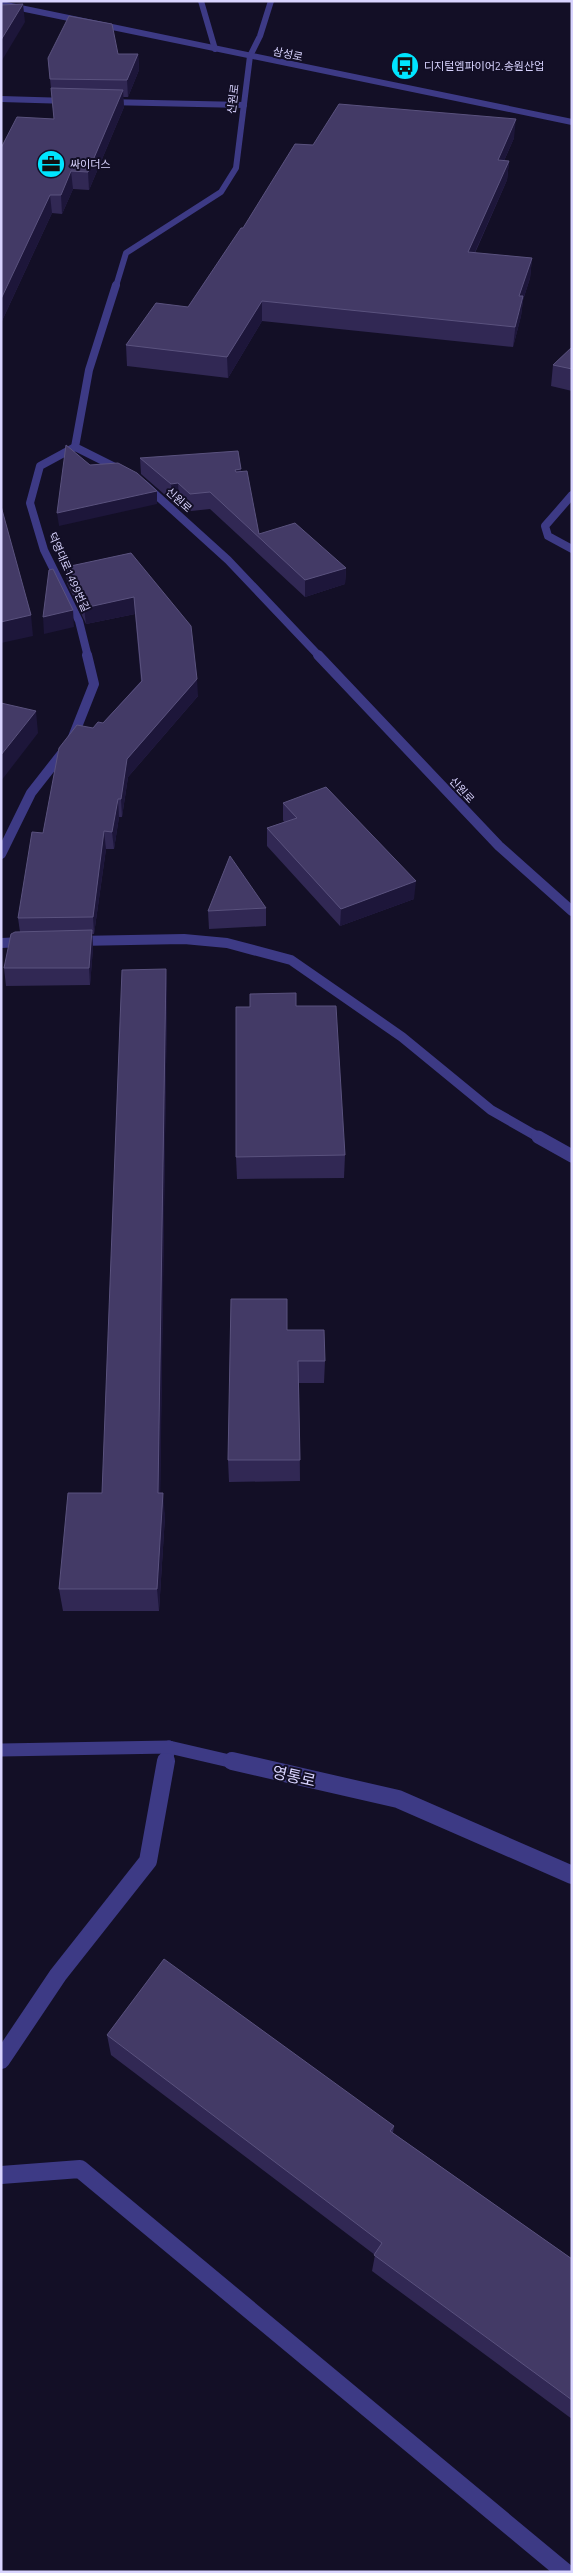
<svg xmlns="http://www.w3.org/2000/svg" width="573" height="2573" viewBox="0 0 573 2573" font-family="Ubuntu,'Noto Sans KR',sans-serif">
<rect width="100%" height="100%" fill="#130f26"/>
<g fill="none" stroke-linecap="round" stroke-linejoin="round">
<!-- service-far3 -->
<path stroke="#3d3a85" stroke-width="6" d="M250,56l10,-20 11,-35"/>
<!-- service-far2 -->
<path stroke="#3d3a85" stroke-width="8" d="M572,495l-27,31 3,10 24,13"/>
<!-- service-far1 -->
<path stroke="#3d3a85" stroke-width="13" d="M166,1763l3,-16"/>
<!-- service -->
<g stroke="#3d3a85" stroke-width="18">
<path d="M1,2060l57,-85 90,-114 18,-100"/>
<path d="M1,2175l79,-6 485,403"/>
</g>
<!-- minor-far3 -->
<g stroke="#3d3a85" stroke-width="6">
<path d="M201,1l14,48"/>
<path d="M1,99l68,2"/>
<path d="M106,102l138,3"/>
<path d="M116,286l10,-33 95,-61 15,-24 14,-112"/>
</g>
<!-- minor-far2 -->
<g stroke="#3d3a85" stroke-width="8">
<path d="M116,285l-27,85 -14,77 48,24"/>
<path d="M75,447l-35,19 -10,37 14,47 35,71 9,36"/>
<path d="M144,484l84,76 92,97"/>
</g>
<!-- minor-far1 -->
<g stroke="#3d3a85" stroke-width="10">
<path d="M318,655l181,191 73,65"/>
<path d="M1,854l30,-61 40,-51 23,-58 -7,-29"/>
<path d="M77,941l107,-2 43,4 64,17 111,77 89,73 49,28"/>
<path d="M1,943l23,-1"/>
</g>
<!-- minor -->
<path stroke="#3d3a85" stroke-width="13" d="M538,1137l34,19"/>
<!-- tertiary-far2 -->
<path stroke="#3d3a85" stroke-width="6" d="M1,4l571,118"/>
<!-- tertiary-far1 -->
<path stroke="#3d3a85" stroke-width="13" d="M1,1750l168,-3 69,16"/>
<!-- tertiary -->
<path stroke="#3d3a85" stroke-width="18" d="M232,1761l166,38 174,76"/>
</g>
<!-- wall -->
<g fill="#312854">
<path d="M138,54l1,16 -11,27h-5l1,10 -35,83 -16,-1 -11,25 -10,-1 -51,110 53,-204 -6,-61z"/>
<path d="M514,138l-10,23h5l-2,19 -32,73 57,5 -2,20 -7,22 -2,16 -8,31 -251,-26 -34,57 -101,-12 -1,-21 62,-38 55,-79 70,-83z"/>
<path d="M572,347v44l-21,-5 2,-21z"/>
<path d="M140,458l101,13 18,63 87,34 -1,16 -40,13 -95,-88 -19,2 -12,-12 -7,2 -31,-27z"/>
<path d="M131,553l67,143 -70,81 -6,40h-3l-5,32h-8l-12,85h-2l1,14 -3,37 -84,1 -2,-18 16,-36 -2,-14 25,-85 50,-105 10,-5 38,-42 -6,-67 -49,10 -19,-41 -1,-16z"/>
<path d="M283,803l131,96 -74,27 -73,-80v-18l17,-6 -1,-2z"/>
<path d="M266,908v18l-57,3 -1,-18z"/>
<path d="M166,969l1,26 -7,498 5,23 -6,95h-96l-4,-22 43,-96z"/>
<path d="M296,1006l49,149 -1,23 -107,1 -1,-22z"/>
<path d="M287,1330l38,31 -1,22h-25l1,98 -71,1 -1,-22z"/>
<path d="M107,2035l287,91 -1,7 179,126v160l-200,-148 3,-16 -264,-200z"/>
</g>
<!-- shaded-wall -->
<g fill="#1d163a">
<path d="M23,4l2,18 -24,40v-22z"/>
<path d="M138,54l1,16 -11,27 -1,-17z"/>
<path d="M123,90l1,17 -35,83 -1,-18z"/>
<path d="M516,119l-2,19 -18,41 2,-19z"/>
<path d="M509,161l-2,19 -41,92 2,-20z"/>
<path d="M71,171l2,18 -11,25 -1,-19z"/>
<path d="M50,195l2,18 -51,110v-24z"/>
<path d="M532,258l-2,20 -7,22 -2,16 -8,31 6,-51z"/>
<path d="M262,301v20l-34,57 -1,-21z"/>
<path d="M241,469v16l-6,-15z"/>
<path d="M178,483l1,16 -7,2 -1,-17z"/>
<path d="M157,491v13l-98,22 -2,-13z"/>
<path d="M346,568l-1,16 -40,13v-17z"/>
<path d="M134,597l1,17 -49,10 -2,-16z"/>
<path d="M73,610l1,17 -30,7 -1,-17z"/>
<path d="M31,615l2,21 -32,7v-21z"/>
<path d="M197,679l1,17 -70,81 -6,40 -1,-18 6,-40z"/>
<path d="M36,711l2,22 -37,48v-26z"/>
<path d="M118,799l1,18 -5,32 -2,-17z"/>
<path d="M104,831l2,18 -12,85 -1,-17z"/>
<path d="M416,881l-2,18 -74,27 1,-17z"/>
<path d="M92,930l1,18 -3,37 -1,-17z"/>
<path d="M166,969l1,26 -7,521 -2,-23z"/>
<path d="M163,1493l2,23 -6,95 -2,-22z"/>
</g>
<!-- building -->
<g fill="#433a66" stroke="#5a527e">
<path d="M23,4l-22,36v-35z"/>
<path d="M69,16l43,8 6,30h20l-11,26 -77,-1 -2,-21z"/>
<path d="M51,88l72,2 -35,82 -17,-1 -10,24h-11l-49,104v-151l16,-31 37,2z"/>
<path d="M339,104l177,15 -18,41 11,1 -41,91 64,6 -13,38h4l-8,31 -253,-26 -35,56 -101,-12 30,-42 32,4 53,-79h2l52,-84 18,1z"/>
<path d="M572,347v22l-19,-4z"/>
<path d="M66,445l24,20 28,-2 19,10 20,18 -100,22z"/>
<path d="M238,451l3,18 -6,1 1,2 11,-1 12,63 36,-11 51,45 -41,12 -95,-88 -20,2 -12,-11 -7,1 -31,-26z"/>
<path d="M1,506l30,109 -30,7z"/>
<path d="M131,553l60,73 6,53 -70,80 -6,40h-3l-6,33 -8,-1 -11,86 -75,1 14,-86 11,1 16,-85 18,-23 16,3 5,-6 5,1 39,-42 -8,-84 -50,11 -18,-41z"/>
<path d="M53,569l20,41 -30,7 6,-47z"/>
<path d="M1,703l35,8 -35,44z"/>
<path d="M326,787l90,94 -75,28 -74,-81 30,-10 -14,-15z"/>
<path d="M230,856l36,52 -58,3z"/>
<path d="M92,930l-3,38h-85l7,-34 4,-2z"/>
<path d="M166,969l-8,524h5l-6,96h-98l9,-96h34l20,-523z"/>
<path d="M296,993v13h40l9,149 -109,2v-150h14v-13z"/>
<path d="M231,1299h56v31h37l1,31h-27l2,99h-72z"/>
<path d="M164,1959l230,167 -4,5 182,128v141l-198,-145 8,-12 -275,-208z"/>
</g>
<!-- icons -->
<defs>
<symbol id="bus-disc" viewBox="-11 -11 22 22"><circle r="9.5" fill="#00e5ff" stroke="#130f26"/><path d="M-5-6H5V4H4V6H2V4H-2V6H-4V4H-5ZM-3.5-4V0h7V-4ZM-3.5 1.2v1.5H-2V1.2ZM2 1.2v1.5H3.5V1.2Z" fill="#111"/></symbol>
<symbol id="office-disc" viewBox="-11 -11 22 22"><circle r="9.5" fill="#00e5ff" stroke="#130f26"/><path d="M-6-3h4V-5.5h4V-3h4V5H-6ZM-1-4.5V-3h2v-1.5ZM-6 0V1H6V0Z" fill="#111"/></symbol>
</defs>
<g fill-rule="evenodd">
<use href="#bus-disc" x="389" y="50" width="32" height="32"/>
<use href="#office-disc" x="35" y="148" width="32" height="32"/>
</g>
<g text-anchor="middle" stroke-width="4" stroke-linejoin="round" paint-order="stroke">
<!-- far-street labels -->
<g font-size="11" fill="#d9d4ff" stroke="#130f26">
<text transform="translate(288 54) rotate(12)" y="4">삼성로</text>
<text transform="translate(233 99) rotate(-83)" y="4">신원로</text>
<text transform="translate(179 500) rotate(42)" y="4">신원로</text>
<text transform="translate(69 572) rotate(66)" y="4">덕영대로1499번길</text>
<text transform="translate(462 790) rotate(47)" y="4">신원로</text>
</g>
<!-- far-poi labels -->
<g font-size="11" fill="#d9d4ff" stroke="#130f26" text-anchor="start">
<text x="424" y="70">디지털엠파이어2.송원산업</text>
<text x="70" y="168">싸이더스</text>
</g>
<!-- near-street labels -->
<g font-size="16" fill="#d9d4ff" stroke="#130f26">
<text transform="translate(294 1776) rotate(13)" y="6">영통로</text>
</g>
</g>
<!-- border -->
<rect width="573" height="2573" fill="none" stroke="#d9d4ff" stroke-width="5"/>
</svg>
